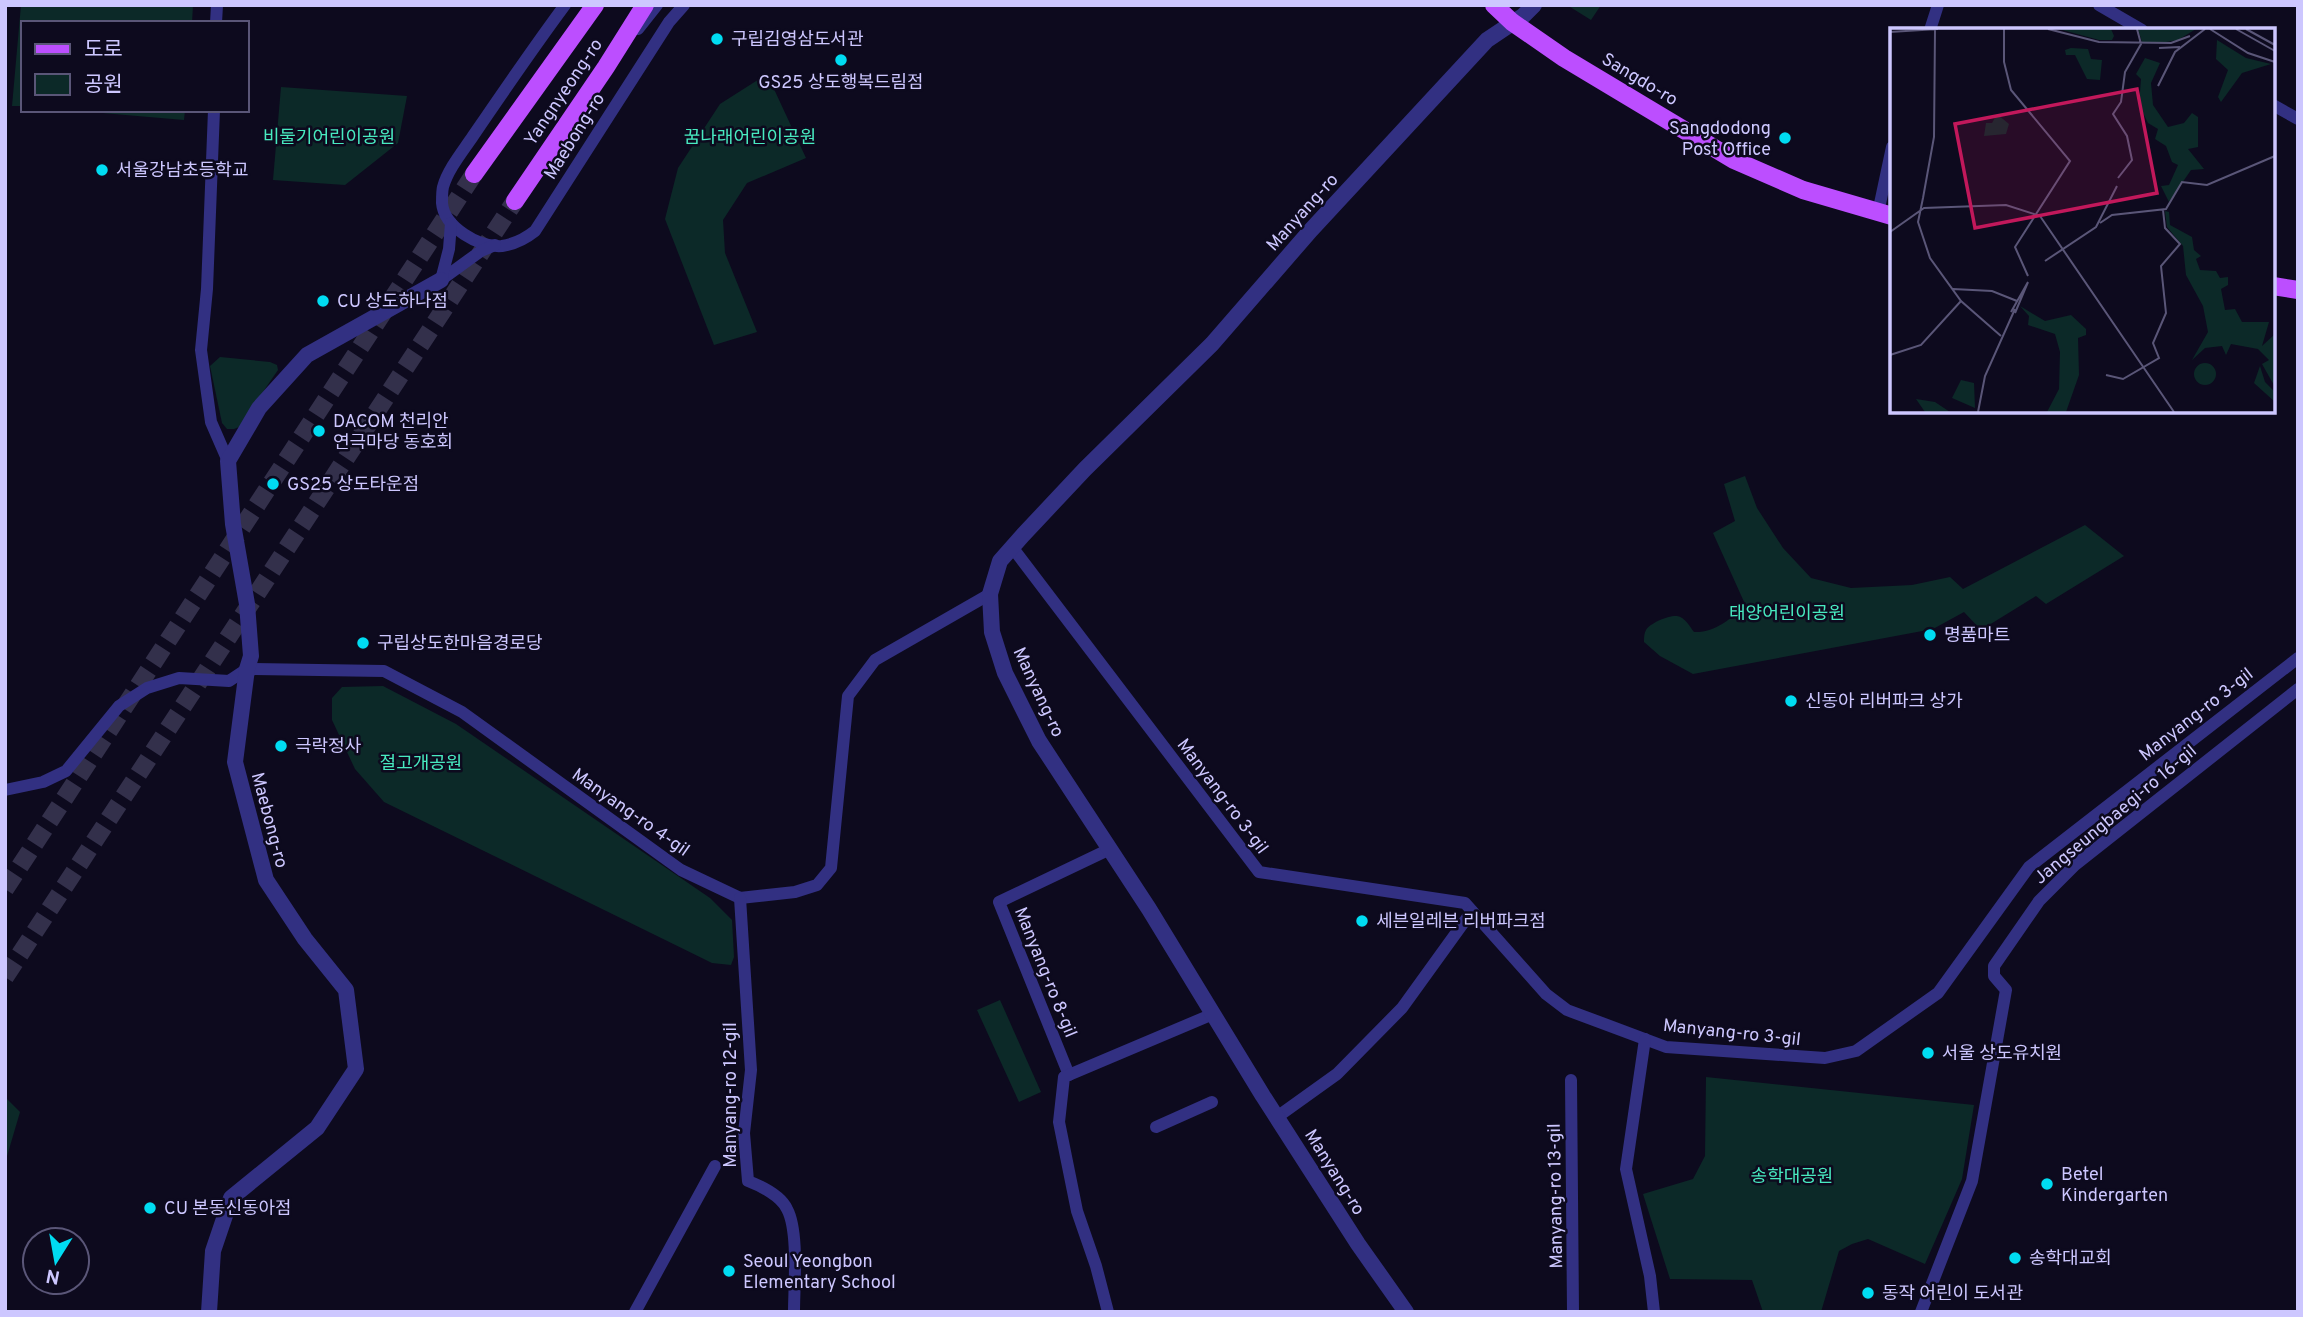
<svg xmlns="http://www.w3.org/2000/svg" width="2303" height="1317" viewBox="0 0 2303 1317" font-family="Overpass,'Noto Sans KR',sans-serif">
<rect width="100%" height="100%" fill="#0d0a1e"/>
<!-- green -->
<g fill="#0c2928">
<path d="M21,5h172l-1,18h-169v83h-11z"/>
<path d="M1567,5h34l-10,15z"/>
<path d="M767,74l39,84 -59,25 -24,37 2,33 32,79 -43,13 -49,-126 13,-51 42,-64z"/>
<path d="M281,87l126,9 -9,47 -53,42 -72,-5z"/>
<path d="M67,110h118l-1,10z"/>
<path d="M220,357l50,5 7,3 1,5 -39,57 -5,2h-7l-5,-6 -12,-57z"/>
<path d="M1745,476l12,32 26,40 28,30 40,10 61,-3 38,-8 13,12 122,-64 39,31 -78,48 -10,-8 -55,34 -17,-18 -31,17 -240,45 -33,-18 -16,-14c0,-5 0,-8 2,-12 4,-7 23,-15 31,-14 8,1 13,11 17,16 20,1 38,-13 51,-28l-32,-71 22,-12 -11,-37z"/>
<path d="M383,686l73,38 254,174 22,22 2,37 -3,8 -19,-2 -328,-161 -29,-33 -23,-49v-22l10,-11z"/>
<path d="M1000,1000l41,92 -22,10 -42,-92z"/>
<path d="M1706,1077l268,28 -12,74 -37,85 -57,-25 -16,5 -13,7 -18,61h-58l-11,-32 -82,-1 -27,-85 50,-15 12,-23z"/>
<path d="M5,1097l15,15 -15,51z"/>
</g>
<g fill="none" stroke-linecap="round" stroke-linejoin="round">
<!-- primary-tunnel -->
<g stroke="#33304b" stroke-width="18" stroke-dasharray="18 9" stroke-linecap="butt">
<path d="M5,889l469,-715"/>
<path d="M5,977l510,-776"/>
</g>
<!-- minor -->
<g stroke="#323082" stroke-width="12">
<path d="M565,5c-32,43 -62,87 -92,131 -10,15 -25,33 -30,51 -1,4 -1,11 -1,16 2,24 37,45 60,43 13,-2 23,-7 33,-15l134,-209 15,-17"/>
<path d="M2099,5l43,25"/>
<path d="M216,23l1,-18"/>
<path d="M638,29l19,-24"/>
<path d="M1930,30l8,-25"/>
<path d="M2273,105l25,14"/>
<path d="M214,110l-7,179 -6,61 10,72 17,39"/>
<path d="M1878,213l14,-66"/>
<path d="M441,280l40,-29 14,-6"/>
<path d="M441,280l8,-31 2,-26"/>
<path d="M1012,547l247,325 206,31 81,91 21,16 99,37 159,11 31,-7 82,-58 91,-126 269,-209"/>
<path d="M5,790l38,-8 23,-11 53,-65 28,-18 32,-10 50,3 18,-12 137,2 78,41 219,158 59,28 55,-6 22,-7 14,-17 17,-172 27,-36 115,-66"/>
<path d="M740,898l11,172 -7,63 4,48c13,5 33,15 39,28 12,22 7,77 7,103"/>
<path d="M1645,1039l-19,130 24,107 4,36"/>
<path d="M1069,1075l-70,-173 111,-53"/>
<path d="M1571,1080l2,232"/>
<path d="M1277,1117l60,-43 65,-66 70,-97"/>
<path d="M1156,1127l56,-25"/>
<path d="M635,1312l80,-146"/>
<path d="M1108,1312l-12,-46 -19,-55 -18,-89 5,-45 149,-63"/>
<path d="M1921,1312l51,-131 34,-191 -12,-14v-10l45,-65 36,-36 223,-176"/>
</g>
<!-- tertiary -->
<g stroke="#323082" stroke-width="16">
<path d="M209,1312l4,-61 18,-53 86,-70 39,-59 -10,-79 -41,-51 -39,-59 -31,-118 12,-93 4,-13 -4,-52 -14,-80 -5,-63 31,-53 48,-53 134,-75"/>
<path d="M1406,1312l-48,-68 -95,-148 -114,-187 -110,-168 -34,-68 -13,-41 -2,-38 10,-33 23,-26 62,-66 127,-125 99,-114 176,-190 36,-24 11,-11"/>
</g>
<!-- primary -->
<g stroke="#bc4eff" stroke-width="18">
<path d="M1494,5l18,17 52,36 170,102 69,30 89,26"/>
<path d="M474,174l121,-169"/>
<path d="M515,201l91,-134 39,-62"/>
<path d="M2273,286l25,4"/>
</g>
</g>
<!-- markers -->
<g fill="#00dcf2" stroke="#0d0a1e" stroke-width="2.5">
<circle cx="717" cy="39" r="7"/>
<circle cx="841" cy="60" r="7"/>
<circle cx="1785" cy="138" r="7"/>
<circle cx="102" cy="170" r="7"/>
<circle cx="323" cy="301" r="7"/>
<circle cx="319" cy="431" r="7"/>
<circle cx="273" cy="484" r="7"/>
<circle cx="1930" cy="635" r="7"/>
<circle cx="363" cy="643" r="7"/>
<circle cx="1791" cy="701" r="7"/>
<circle cx="281" cy="746" r="7"/>
<circle cx="1362" cy="921" r="7"/>
<circle cx="1928" cy="1053" r="7"/>
<circle cx="2047" cy="1184" r="7"/>
<circle cx="150" cy="1208" r="7"/>
<circle cx="2015" cy="1258" r="7"/>
<circle cx="729" cy="1271" r="7"/>
<circle cx="1868" cy="1293" r="7"/>
</g>
<g text-anchor="middle" stroke-width="5" stroke-linejoin="round" paint-order="stroke">
<!-- poi labels -->
<g font-size="18" fill="#cdc7ff" stroke="#0d0a1e" text-anchor="start">
<text x="731" y="45">구립김영삼도서관</text>
<text x="841" y="88" text-anchor="middle">GS25 상도행복드림점</text>
<text x="1771" y="134" text-anchor="end">Sangdodong<tspan x="1771" dy="21">Post Office</tspan></text>
<text x="116" y="176">서울강남초등학교</text>
<text x="337" y="307">CU 상도하나점</text>
<text x="333" y="427">DACOM 천리안<tspan x="333" dy="21">연극마당 동호회</tspan></text>
<text x="287" y="490">GS25 상도타운점</text>
<text x="1944" y="641">명품마트</text>
<text x="377" y="649">구립상도한마음경로당</text>
<text x="1805" y="707">신동아 리버파크 상가</text>
<text x="295" y="752">극락정사</text>
<text x="1376" y="927">세븐일레븐 리버파크점</text>
<text x="1942" y="1059">서울 상도유치원</text>
<text x="2061" y="1180">Betel<tspan x="2061" dy="21">Kindergarten</tspan></text>
<text x="164" y="1214">CU 본동신동아점</text>
<text x="2029" y="1264">송학대교회</text>
<text x="743" y="1267">Seoul Yeongbon<tspan x="743" dy="21">Elementary School</tspan></text>
<text x="1882" y="1299">동작 어린이 도서관</text>
</g>
<!-- street labels -->
<g font-size="18" fill="#cdc7ff" stroke="#0d0a1e">
<text transform="translate(1640 79) rotate(31)" y="6">Sangdo-ro</text>
<text transform="translate(563 92) rotate(-56)" y="6">Yangnyeong-ro</text>
<text transform="translate(574 136) rotate(-58)" y="6">Maebong-ro</text>
<text transform="translate(1302 212) rotate(-48)" y="6">Manyang-ro</text>
<text transform="translate(1039 692) rotate(65)" y="6">Manyang-ro</text>
<text transform="translate(2196 714) rotate(-38)" y="6">Manyang-ro 3-gil</text>
<text transform="translate(1223 796) rotate(53)" y="6">Manyang-ro 3-gil</text>
<text transform="translate(631 812) rotate(35)" y="6">Manyang-ro 4-gil</text>
<text transform="translate(2115 814) rotate(-40)" y="6">Jangseungbaegi-ro 16-gil</text>
<text transform="translate(270 820) rotate(75)" y="6">Maebong-ro</text>
<text transform="translate(1046 972) rotate(68)" y="6">Manyang-ro 8-gil</text>
<text transform="translate(1732 1032) rotate(6)" y="6">Manyang-ro 3-gil</text>
<text transform="translate(730 1095) rotate(-90)" y="6">Manyang-ro 12-gil</text>
<text transform="translate(1335 1172) rotate(58)" y="6">Manyang-ro</text>
<text transform="translate(1555 1196) rotate(-91)" y="6">Manyang-ro 13-gil</text>
</g>
<!-- park labels -->
<g font-size="18" fill="#48eac0" stroke="#0d0a1e">
<text x="329" y="143">비둘기어린이공원</text>
<text x="750" y="143">꿈나래어린이공원</text>
<text x="1787" y="619">태양어린이공원</text>
<text x="421" y="769">절고개공원</text>
<text x="1792" y="1182">송학대공원</text>
</g>
</g>
<!-- overview -->
<g transform="translate(1890 28)">
<rect width="385" height="385" fill="#0d0a1e"/>
<path d="M169,1h52l3,7 -2,4h-13zM248,1h58l-18,11 -18,3 -18,-1zM327,12l29,18 25,6 -29,9 -21,29 -3,-5 10,-27 -12,-11zM181,20l17,1 3,10 11,1 -2,20 -13,-1 -12,-24h-9l-1,-5zM255,30l15,5 -9,20 2,22 15,22 16,-4 8,-10 6,4v30l-10,2 16,20 -13,1 -22,32 -8,-16 8,-1 9,-20 -6,-3 -6,-16 -11,-7 3,-10 -10,-6 -9,-18 2,-26 -5,-5zM107,86l12,10 -3,10 -22,2 2,-13h6zM275,183l4,1 1,13 22,12 2,13 7,6 -5,3 4,11 16,1 4,7 8,-1v8l-7,4 4,21 10,-1 7,13h27l-7,24 13,-12v53l-13,-23 7,-4 -11,-11 -27,-5 -5,11 -4,-9 -17,2 -13,12 16,-28 -5,-26 -17,-31 -3,-29 -16,-19zM130,278l25,15 26,-6 15,14v6l-8,3 1,37 -13,37h-19l12,-23 1,-37 -5,-18 -27,-9 1,-9zM304 346a11 11 0 1 1 22 0a11 11 0 1 1-22 0ZM370,338l5,16 10,10v10l-21,-19zM71,352l13,3 1,25 -23,-10zM26,371l19,3 15,10h10h-35z" fill="#0c2928"/>
<path fill="none" stroke="#5a5678" stroke-width="2" d="M114,1v33l7,28 59,71 -55,86 13,29M158,1l51,13 72,1 19,-7M320,1l38,24 27,9M346,1l39,22M356,1l29,16M0,4l48,-3M269,20l21,-1M268,58l17,-34 30,-23M228,150l14,-18 -5,-24 -14,-22 8,-12 4,-30 16,-28 -4,-15M33,170l11,-61 1,-107M33,170l-5,24 12,36 31,43 40,35M210,195l12,-8 54,-6 16,-27 25,3 68,-29M0,204l34,-24 82,-3 34,11 134,196M155,233l51,-34 21,-41M63,261l39,2 25,10M121,284l17,-30M125,285l13,-31M0,327l31,-10 40,-44M216,347l17,4 36,-21 -6,-15 13,-30 -5,-47 19,-22 -15,-16 -2,-18M88,384l7,-36 30,-67"/>
<path fill="#c2185b" fill-opacity="0.15" stroke="#c2185b" stroke-width="3.5" d="M247,61l20,104 -182,35 -20,-104z"/>
<rect width="385" height="385" fill="none" stroke="#cdc7ff" stroke-width="3.5"/>
</g>
<!-- border -->
<rect width="2303" height="1317" fill="none" stroke="#cdc7ff" stroke-width="14"/>
<!-- legend -->
<rect x="21" y="21" width="228" height="91" fill="#0d0a1e" stroke="#5a5678" stroke-width="2"/>
<rect x="35" y="44" width="35" height="10" fill="#bc4eff" stroke="#5a5678" stroke-width="2"/>
<text x="84" y="56" font-size="21" fill="#cdc7ff">도로</text>
<rect x="35" y="74" width="35" height="21" fill="#0c2928" stroke="#5a5678" stroke-width="2"/>
<text x="84" y="91" font-size="21" fill="#cdc7ff">공원</text>
<!-- north arrow -->
<g transform="translate(56 1261) rotate(191)"><circle r="33" fill="#0d0a1e" stroke="#5a5678" stroke-width="2"/>
<path d="M0-5L12 26L0 18L-12 26Z" fill="#00dcf2"/>
<text y="-10" font-size="19" font-weight="bold" text-anchor="middle" fill="#cdc7ff">N</text>
</g>
</svg>
